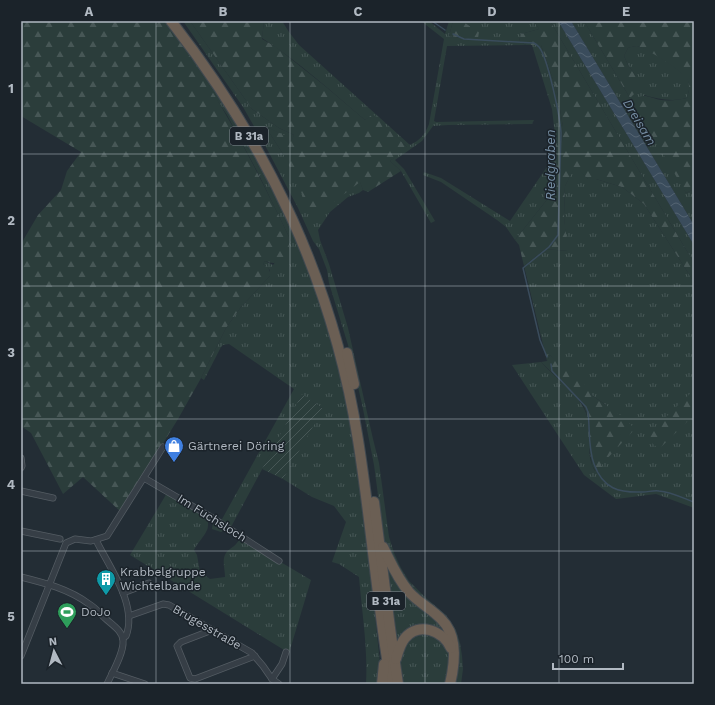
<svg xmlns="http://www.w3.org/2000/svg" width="715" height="705" viewBox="0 0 715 705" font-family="'Work Sans',sans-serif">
<defs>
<pattern id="grass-tufts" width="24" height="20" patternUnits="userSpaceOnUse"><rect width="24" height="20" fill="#2b3d3b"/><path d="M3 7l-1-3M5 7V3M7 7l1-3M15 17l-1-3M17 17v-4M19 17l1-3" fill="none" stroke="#475756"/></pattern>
<pattern id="forest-firs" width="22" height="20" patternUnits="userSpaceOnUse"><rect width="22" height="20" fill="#2b3d3b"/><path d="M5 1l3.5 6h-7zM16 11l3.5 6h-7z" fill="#475756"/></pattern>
<pattern id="garden-furrows" width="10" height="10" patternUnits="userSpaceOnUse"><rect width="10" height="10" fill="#2b3d3b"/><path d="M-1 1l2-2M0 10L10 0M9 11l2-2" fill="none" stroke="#475756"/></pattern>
<pattern id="water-waves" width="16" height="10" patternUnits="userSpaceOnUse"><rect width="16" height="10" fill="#3a4c5c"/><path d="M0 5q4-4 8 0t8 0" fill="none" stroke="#546472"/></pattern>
</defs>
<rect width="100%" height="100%" fill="#232d35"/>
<!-- grass -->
<g fill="url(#grass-tufts)">
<path d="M164,21h4l27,36 74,120 55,130 22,84 24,165v12l10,95v21h-14c2,-36 -4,-71 -7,-107l-20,-13 -7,-2 14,-40 -12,-16 -22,-9 -29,-18 39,-71 -20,-13 -71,132 -10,-6 73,-132 -65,-45 -6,1 -2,2 -17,33 -3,-2 25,-50 15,-21 29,-31v-6l-7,-6 2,-3 8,4 18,-24 -33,-68 -31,-58z"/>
<path d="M183,21h7l62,88 27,19 15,7 -2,5 -27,-14 20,31 60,35 15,-11 3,9 -4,3 -11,4 -18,15 -12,18 2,10 9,24 19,64 25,111 6,24 10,74 5,16 7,15 8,13 16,16 21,18 10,15 4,13 2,13 1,13 -2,15h-8v-48l-41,-44 -25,-42 -3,-10 -10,-75 -12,-61 -14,-59 -19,-62 -2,-13 -8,-21 -6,-8 -15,-33 -31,-59 -24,-42z"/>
<path d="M264,21h18l7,11 10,13 111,100c10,-5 15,-10 19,-21l15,-85 -23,-18h8l16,13 4,-13h4l-4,15 19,3 3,-12 -6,-4 -1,-2h70l5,8 -18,5 -2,7 7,4 -79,1 -13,75 2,1 98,-2 -2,4 -84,1 -15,1 -11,15 -27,19 9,9 31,52 -4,2 -30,-52 -11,-10 17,-14 -34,-32 -8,5c-33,-28 -66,-58 -103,-82z"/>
<path d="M550,21h8l136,224v18z"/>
<path d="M571,21h13l46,77 6,-22 -8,-11 -4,-9 4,-8c2,-1 6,-2 9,-2 9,1 48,26 51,34 2,7 1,13 -1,18 -15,4 -28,1 -43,-3l42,98 6,-3 2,-4v39z"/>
<path d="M532,45h9l16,46 6,36 -1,16 -6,1 -4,-35z"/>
<path d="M553,158l4,29 -42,53 -9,-13 -9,-7 -56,-38 -18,-7 1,-3 17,6 69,43z"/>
<path d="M575,166l13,13h8l26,8 22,17 50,78v226l-38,-14 -40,5 -32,-24 -72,-110 29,-3c13,15 39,33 45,51 7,18 -2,40 9,58l6,-5 5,-61 -16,-11 -40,-39 -3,6 -23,-95 21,-17 22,2 -3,-34 1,-31z"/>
<path d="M167,493l42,24c-2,4 0,9 -2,13 -3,7 -9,12 -13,20l3,5 3,17 10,7 15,-2c0,-10 -5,-21 5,-28 4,-3 6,-4 9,-9l-15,-10 -3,2 -9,-3 1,-7 98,58 -22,73 -159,-98z"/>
<path d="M385,556l64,78 -28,-6 -25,25z"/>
<path d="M422,632l20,7 9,17 -3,28h-44c-4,-23 -9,-42 18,-52z"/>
</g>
<!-- forest -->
<g fill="url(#forest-firs)">
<path d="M21,21h143c14,16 26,36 38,54 34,53 62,110 89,166 -5,14 -9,27 -26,20l-2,3c5,3 8,6 7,12l-29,31 -15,21 -26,52 -22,39 -57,93 -38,-35 -20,17 -32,-61 -10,-7v-182l17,-29 23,-25 6,-19 14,-19 -60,-36z"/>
<path d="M190,21h74l-2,18 14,8 49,39 40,34 8,-6 35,34 -18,13 11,10 -33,21 -5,-2 -3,-8 -46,35 -2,-1 -27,-59 -20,-31 27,13 2,-4 -15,-7 -27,-19z"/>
<path d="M453,21h11l1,2 14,9 -1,6 -10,1 -19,-3z"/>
<path d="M534,21h16l144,242v19l-50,-78 -22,-17 -26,-8h-8l-13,-12 -10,19 -1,31 4,34 -23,-2 -21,17 -5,-21 -4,-5 42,-53 -4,-29 3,-14 6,-1 1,-16 -6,-36 -16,-46h-15l-7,-4 2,-7 18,-5z"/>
<path d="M584,21h110v165l-2,4 -6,3 -54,-92c13,-9 15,-4 29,-1 9,1 17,0 26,-2 2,-5 3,-11 1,-17 -3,-9 -42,-33 -51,-35 -3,0 -6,1 -9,2l-4,8 4,9 8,11 3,13 -9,9z"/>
<path d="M550,355l39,33 1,6 33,23 12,12 -34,36 3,5 -5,7 -7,-12 -3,-18 -2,-33 -5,-12 -41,-40 6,-1z"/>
<path d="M694,390v25l-35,34 -14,-12z"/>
</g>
<!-- garden -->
<path fill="url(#garden-furrows)" d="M302,394l21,15 -40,70 -21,-10z"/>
<!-- water -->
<path fill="url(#water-waves)" d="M558,21h13l123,204v20z"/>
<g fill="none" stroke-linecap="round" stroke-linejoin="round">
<!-- stream -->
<g stroke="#3a4c5c" stroke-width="1.5">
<path d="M432,21l13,9"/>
<path d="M453,34l11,5 70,4c2,1 4,3 5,4 9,11 21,70 22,86l-3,102 -9,12 -26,21 17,72 7,17"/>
<path d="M551,364l1,7 34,36 2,5c2,17 0,36 6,52 9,25 25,29 49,28 5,0 11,-2 16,-1 12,1 24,7 35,11"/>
</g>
<defs>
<g id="street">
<path d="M21,458l1,8 -1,2"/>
<path d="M144,478l67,39 68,44"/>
<path d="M21,491l32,7"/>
<path d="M21,531l39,8"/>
<path d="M96,540c13,27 42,65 30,96l-3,2"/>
<path d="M21,577c24,6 48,12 68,27 7,4 12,11 18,16 7,6 16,12 16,21 1,12 -11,32 -16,43"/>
<path d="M123,593l26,-10"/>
<path d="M129,616l34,-12 6,1 83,48 11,13 9,13 7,5"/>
<path d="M210,629l-3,3 -26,10 -4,4 13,32 5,1 60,-23"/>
<path d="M21,656l45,-113 9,-4 16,2 16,-5 56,-89"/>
<path d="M112,673l33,11"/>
<path d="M272,679l10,-15 4,-12"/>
</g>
<g id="highway">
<path d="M171,21c98,126 162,261 187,419 13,81 19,163 33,244"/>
<path d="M347,353l7,31"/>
<path d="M374,502l16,126 8,56"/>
<path d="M383,547c8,16 14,31 26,45 10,11 23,17 33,28 16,16 13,43 8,64"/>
<path d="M396,659c2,-7 4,-15 9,-21 14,-17 38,-7 46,10"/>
<path d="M382,684l2,-20"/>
</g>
</defs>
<!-- street casing -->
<use href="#street" stroke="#545c63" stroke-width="7"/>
<!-- highway casing -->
<use href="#highway" stroke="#414950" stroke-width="12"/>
<!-- street -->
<use href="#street" stroke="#363e46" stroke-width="5.5"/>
<!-- highway -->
<use href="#highway" stroke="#6b5f54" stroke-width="10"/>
</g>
<!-- grid -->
<path fill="none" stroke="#b1b9c2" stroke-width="1" stroke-opacity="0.55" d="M156,21v663M290,21v663M425,21v663M559,21v663M21,154h673M21,286h673M21,419h673M21,551h673"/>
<!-- icons -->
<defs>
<symbol id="shop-pin" viewBox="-11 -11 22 30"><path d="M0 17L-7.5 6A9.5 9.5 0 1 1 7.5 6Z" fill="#3f7fe0" stroke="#1b232a"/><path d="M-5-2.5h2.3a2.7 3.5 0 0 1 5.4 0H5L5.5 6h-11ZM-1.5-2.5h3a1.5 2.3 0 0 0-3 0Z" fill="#fff"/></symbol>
<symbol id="building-pin" viewBox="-11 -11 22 30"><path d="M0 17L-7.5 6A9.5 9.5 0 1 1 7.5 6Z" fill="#0f9aa8" stroke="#1b232a"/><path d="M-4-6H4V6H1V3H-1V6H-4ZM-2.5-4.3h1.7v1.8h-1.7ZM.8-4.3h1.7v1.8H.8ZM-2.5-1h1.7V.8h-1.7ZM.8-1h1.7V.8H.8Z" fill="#fff"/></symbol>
<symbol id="stadium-pin" viewBox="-11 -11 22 30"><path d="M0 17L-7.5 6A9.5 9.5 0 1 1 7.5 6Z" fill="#2e9e5b" stroke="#1b232a"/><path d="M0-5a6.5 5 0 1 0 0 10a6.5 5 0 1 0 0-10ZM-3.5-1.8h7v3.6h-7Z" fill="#fff"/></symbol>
</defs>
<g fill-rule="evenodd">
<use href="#shop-pin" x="163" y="435" width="22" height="30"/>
<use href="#building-pin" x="95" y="568" width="22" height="30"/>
<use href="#stadium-pin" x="56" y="601" width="22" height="30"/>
</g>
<g text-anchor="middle" stroke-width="3" stroke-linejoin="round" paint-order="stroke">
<!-- shield labels -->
<g fill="#1b232a" stroke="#848c94" stroke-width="1">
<rect x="230" y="127" width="38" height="18" rx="3"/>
<rect x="367" y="592" width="38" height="18" rx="3"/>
</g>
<g font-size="11" font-weight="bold" fill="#b1b9c2">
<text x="249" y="140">B 31a</text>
<text x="386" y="605">B 31a</text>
</g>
<!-- poi labels -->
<g font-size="12" fill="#b1b9c2" stroke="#1b232a" text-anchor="start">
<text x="188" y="450">Gärtnerei Döring</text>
<text x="120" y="576">Krabbelgruppe<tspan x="120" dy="14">Wichtelbande</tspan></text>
<text x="81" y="616">DoJo</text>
</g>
<!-- street labels -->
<g font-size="12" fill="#b1b9c2" stroke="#1b232a">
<text transform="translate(212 518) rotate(32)" y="4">Im Fuchsloch</text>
<text transform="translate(207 627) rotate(30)" y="4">Brugesstraße</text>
</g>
<!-- water labels -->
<g font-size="13" font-style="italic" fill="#758da2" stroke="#1b232a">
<text transform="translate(640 122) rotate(59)" y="5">Dreisam</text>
<text transform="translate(550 165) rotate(-90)" y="5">Riedgraben</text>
</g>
</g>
<!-- border -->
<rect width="715" height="705" fill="none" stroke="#1b232a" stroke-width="44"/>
<!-- north arrow -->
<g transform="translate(54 651) rotate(354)" stroke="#1b232a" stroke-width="3" paint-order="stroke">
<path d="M0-3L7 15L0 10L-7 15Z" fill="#b1b9c2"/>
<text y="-6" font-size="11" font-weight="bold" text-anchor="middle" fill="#b1b9c2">N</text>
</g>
<!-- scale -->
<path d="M553 663v6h70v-6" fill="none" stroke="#b1b9c2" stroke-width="2"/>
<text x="559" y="663" font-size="12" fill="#b1b9c2" stroke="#1b232a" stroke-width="3" paint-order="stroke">100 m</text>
<rect x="22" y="22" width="671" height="661" fill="none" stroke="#b1b9c2" stroke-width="1.5"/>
<g font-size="13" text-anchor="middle" font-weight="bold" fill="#b1b9c2">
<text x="89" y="16">A</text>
<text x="223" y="16">B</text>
<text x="358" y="16">C</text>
<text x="492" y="16">D</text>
<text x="626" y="16">E</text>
<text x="11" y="93">1</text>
<text x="11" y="225">2</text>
<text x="11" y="357">3</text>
<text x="11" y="489">4</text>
<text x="11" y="621">5</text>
</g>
</svg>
